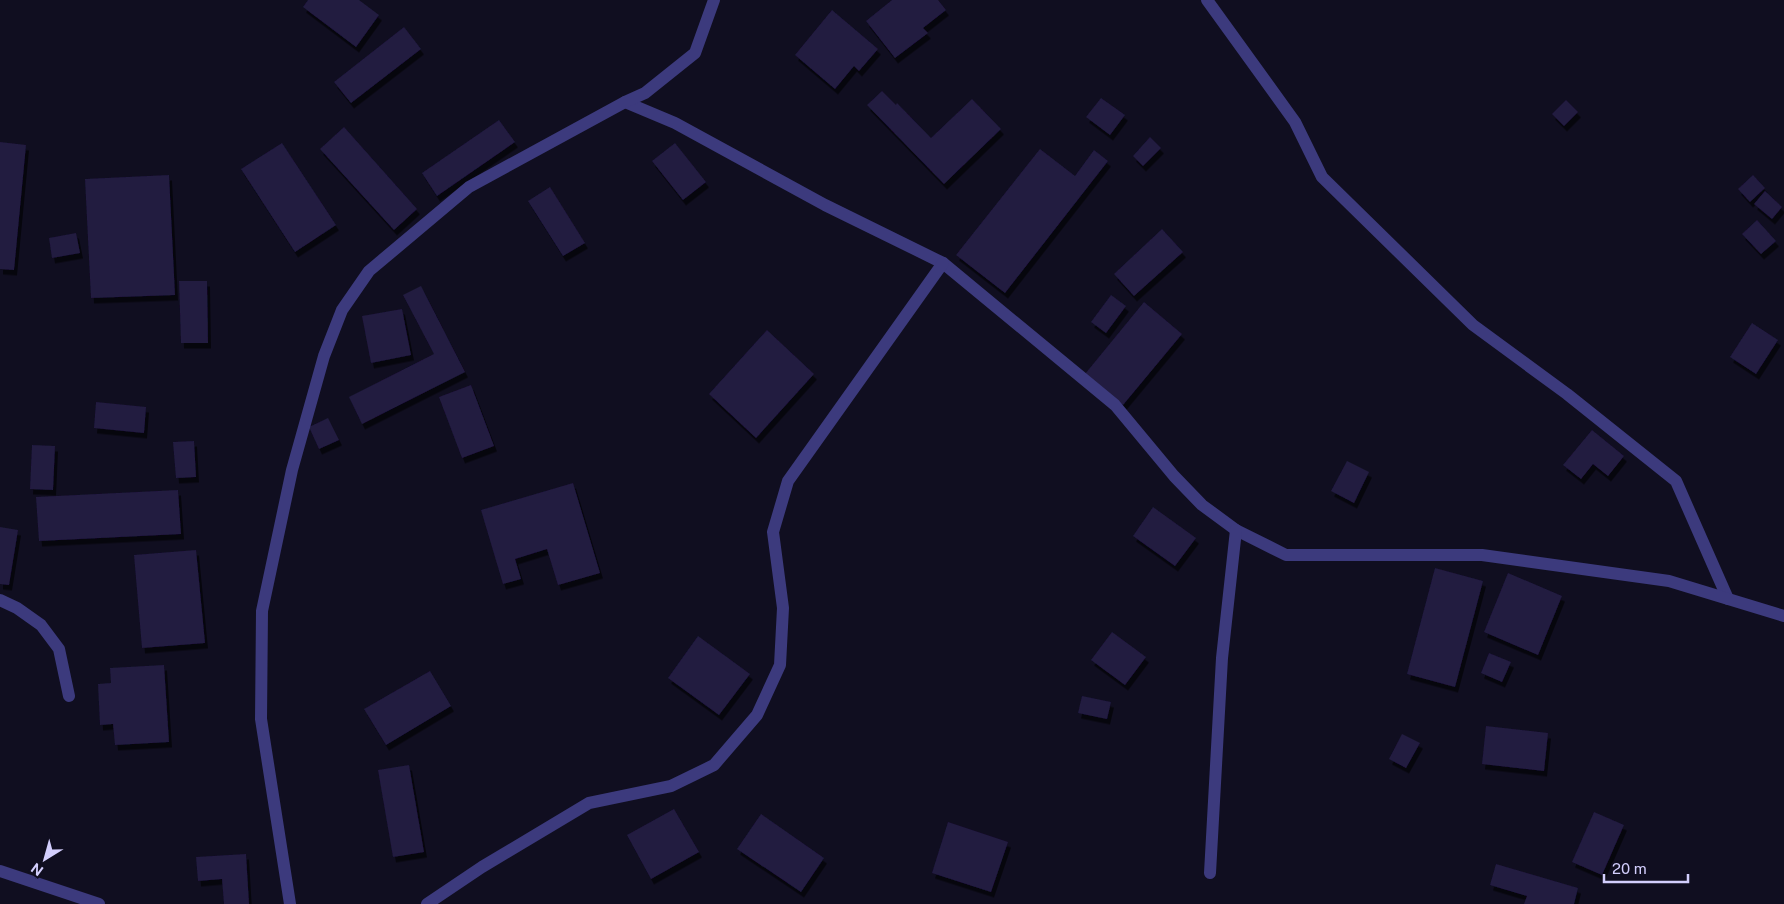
<svg xmlns="http://www.w3.org/2000/svg" width="1784" height="904" viewBox="0 0 1784 904" font-family="'Public Sans',sans-serif">
<defs>
<filter id="shadow"><feDropShadow dx="3" dy="5.5" stdDeviation="0" flood-color="#0009"/></filter>
</defs>
<rect width="100%" height="100%" fill="#100e20"/>
<!-- building -->
<g fill="#211a40" filter="url(#shadow)">
<path d="M308,0h51l20,15 -23,32 -53,-40z"/>
<path d="M892,0h46l8,10 -23,18 5,5 -33,25 -29,-37z"/>
<path d="M832,10l46,39 -19,22 -5,-5 -19,23 -40,-34z"/>
<path d="M404,27l17,22 -70,54 -17,-21z"/>
<path d="M882,91l14,14 1,-2 34,35 41,-39 29,30 -57,55 -77,-79z"/>
<path d="M1101,98l24,17 -15,20 -24,-18z"/>
<path d="M1566,100l12,12 -14,14 -12,-12z"/>
<path d="M499,120l16,22 -78,54 -15,-23z"/>
<path d="M344,127l73,82 -23,21 -74,-81z"/>
<path d="M1150,137l11,11 -18,18 -10,-10z"/>
<path d="M0,142l26,3 -12,125 -14,-1z"/>
<path d="M282,143l54,82 -41,27 -54,-83z"/>
<path d="M675,143l31,39 -23,18 -31,-39z"/>
<path d="M1040,149l35,27 19,-26 14,11 -103,132 -49,-38z"/>
<path d="M169,175l6,120 -84,3 -6,-119z"/>
<path d="M1753,175l12,13 -15,14 -12,-13z"/>
<path d="M550,187l35,56 -22,13 -35,-55z"/>
<path d="M1765,191l17,16 -10,12 -18,-15z"/>
<path d="M1757,220l19,21 -15,13 -19,-20z"/>
<path d="M1162,229l21,23 -49,44 -20,-22z"/>
<path d="M76,233l4,20 -28,5 -3,-20z"/>
<path d="M179,281h28l1,62h-27z"/>
<path d="M421,286l44,86 -103,52 -13,-27 85,-43 -31,-59z"/>
<path d="M1111,295l15,11 -20,27 -15,-11z"/>
<path d="M1144,302l38,32 -59,71 -38,-31z"/>
<path d="M402,309l9,46 -40,8 -9,-47z"/>
<path d="M1752,323l26,17 -22,34 -26,-17z"/>
<path d="M767,330l47,44 -58,64 -47,-44z"/>
<path d="M471,385l23,61 -32,12 -23,-61z"/>
<path d="M96,402l50,5 -2,26 -50,-5z"/>
<path d="M328,418l11,22 -20,9 -10,-22z"/>
<path d="M1592,430l32,26 -16,20 -15,-12 -12,15 -18,-14z"/>
<path d="M194,441l2,36 -20,1 -3,-36z"/>
<path d="M32,445l23,1 -2,44 -23,-1z"/>
<path d="M1347,461l22,11 -15,31 -23,-12z"/>
<path d="M573,483l27,90 -42,12 -11,-36 -32,10 6,20 -18,5 -22,-74z"/>
<path d="M178,490l3,44 -142,7 -3,-44z"/>
<path d="M1153,507l43,31 -21,28 -42,-30z"/>
<path d="M0,527l18,3 -9,55 -9,-1z"/>
<path d="M196,550l9,93 -63,5 -8,-93z"/>
<path d="M1435,568l48,13 -28,106 -48,-13z"/>
<path d="M1508,573l54,23 -24,59 -54,-23z"/>
<path d="M1112,632l34,25 -21,28 -34,-25z"/>
<path d="M698,636l52,38 -31,41 -51,-37z"/>
<path d="M1489,653l22,9 -9,20 -21,-9z"/>
<path d="M164,665l5,77 -54,3 -2,-21 -13,1 -2,-41 13,-1 -1,-15z"/>
<path d="M430,671l21,35 -65,39 -22,-36z"/>
<path d="M1082,696l29,6 -4,17 -29,-6z"/>
<path d="M1486,726l62,7 -4,38 -62,-7z"/>
<path d="M1402,734l18,9 -14,25 -17,-9z"/>
<path d="M409,765l15,87 -31,5 -15,-87z"/>
<path d="M674,809l25,43 -48,27 -24,-44z"/>
<path d="M1594,812l30,13 -22,50 -30,-13z"/>
<path d="M761,814l63,44 -23,34 -64,-43z"/>
<path d="M948,822l60,20 -17,50 -59,-19z"/>
<path d="M246,854l3,50h-25l-2,-25 -24,2 -2,-24z"/>
<path d="M1496,864l82,24 -4,16h-50l3,-8 -37,-11z"/>
</g>
<g fill="none" stroke-linecap="round" stroke-linejoin="round">
<!-- minor -->
<g stroke="#3c3a7d" stroke-width="12">
<path d="M1207,0l88,122 27,55 151,148 94,69 109,87 52,118"/>
<path d="M625,102l50,21 150,82 118,58 172,142 59,71 28,29 34,25 50,25h196l187,26 115,35"/>
<path d="M0,600l17,8 24,17 18,24 10,47"/>
<path d="M0,871l99,33"/>
<path d="M1210,873l12,-215 14,-128"/>
<path d="M290,904l-29,-185 1,-108 30,-141 32,-114 18,-46 27,-39 100,-84 156,-85 20,-9 50,-40 19,-53"/>
<path d="M427,904l55,-37 107,-64 82,-17 43,-21 43,-50 23,-50 3,-57 -10,-76 15,-51 155,-218"/>
</g>
</g>
<!-- north arrow -->
<g transform="translate(45 859) rotate(217)" stroke="#100e20" stroke-width="4" paint-order="stroke">
<path d="M0-4L9 19L0 12L-9 19Z" fill="#d3cefd"/>
<text y="-8" font-size="14" font-weight="bold" text-anchor="middle" fill="#d3cefd">N</text>
</g>
<!-- scale -->
<path d="M1604 874v8h84v-8" fill="none" stroke="#d3cefd" stroke-width="2.5"/>
<text x="1612" y="874" font-size="15" fill="#d3cefd" stroke="#100e20" stroke-width="4" paint-order="stroke">20 m</text>
</svg>
